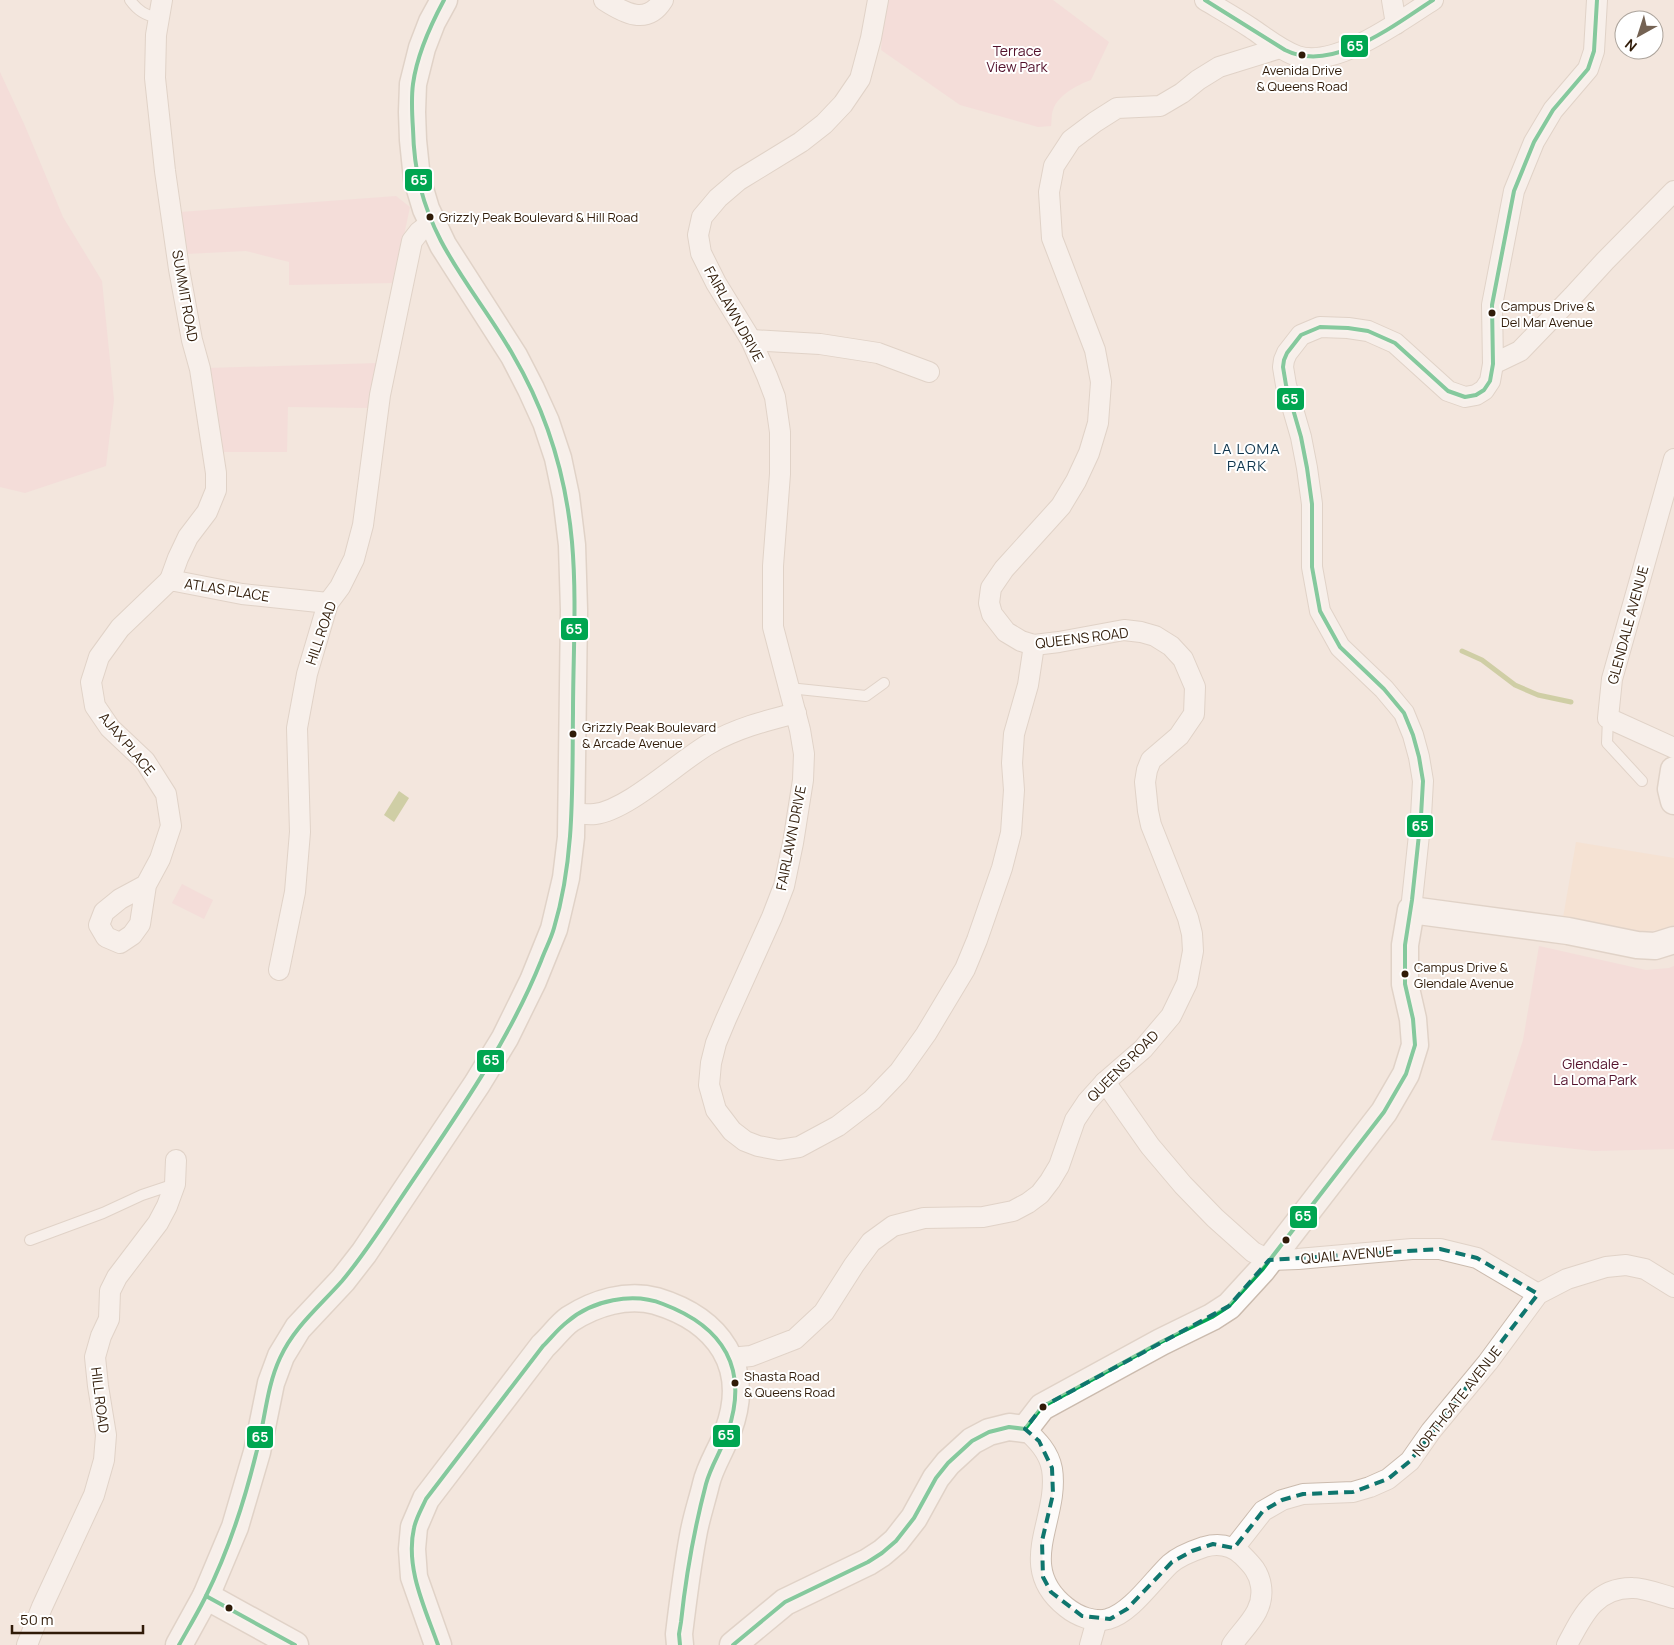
<svg xmlns="http://www.w3.org/2000/svg" width="1674" height="1645" viewBox="0 0 1674 1645" font-family="Manrope,sans-serif">
<rect width="100%" height="100%" fill="#f3e6dd"/>
<!-- built -->
<path fill="#f8ddc8" d="M1576,842l98,16v67l-14,5 -14,1 -1,2 -82,-15z"/>
<!-- green -->
<g fill="#f5d3d6">
<path d="M887,0h166l56,42 -18,38c-14,5 -33,15 -38,30 -2,4 -1,12 -2,16l-13,1 -78,-22 -79,-55 2,-29z"/>
<path d="M0,72l25,54 38,91 39,64 12,119 -8,66 -81,27 -25,-6z"/>
<path d="M396,196l14,11 -16,76 -105,2v-23l-43,-11 -60,3 -6,-42z"/>
<path d="M378,363l-9,45 -81,-1 -1,45h-67l-13,-84z"/>
<path d="M182,884l31,16 -9,19 -32,-16z"/>
<path d="M1539,946l107,24 23,-2 5,-2v183l-80,2 -103,-11 32,-100z"/>
</g>
<!-- water -->
<path fill="#a5b162" d="M399,791l10,7 -15,24 -10,-7z"/>
<g fill="none" stroke-linecap="round" stroke-linejoin="round">
<!-- stream -->
<path stroke="#a5b162" stroke-width="5" d="M1462,651l20,9 33,25 23,10 33,7"/>
<defs>
<g id="service">
<path d="M130,0c8,11 15,15 28,18"/>
<path d="M789,688l77,8 18,-13"/>
<path d="M1608,718l-1,25 35,38"/>
<path d="M30,1240l73,-27 39,-18 33,-11"/>
</g>
<g id="minor">
<path d="M162,0l-6,35 -1,43 10,93 14,98 13,71 8,29 16,104v17l-9,22 -19,25 -10,21 -8,22"/>
<path d="M604,0c20,13 43,26 59,0"/>
<path d="M878,0l-7,38 -11,41 -17,25 -19,20 -23,18 -62,38 -21,18 -16,19 -4,18 3,18 15,30 35,57 16,36 8,21 5,35v42l-7,92v61l27,103 4,24 -1,26 -10,63 -9,43 -12,31 -46,102 -10,24 -5,20 -2,22 7,25 16,21 13,10 13,5 21,4 20,-3 39,-21 34,-26 27,-28 27,-38 39,-65 12,-29 25,-72 9,-35 3,-43 -2,-27 2,-29 14,-49 6,-40"/>
<path d="M1205,0c15,9 31,18 46,28 15,10 29,22 46,28 39,13 104,-36 136,-56"/>
<path d="M1392,0l4,24"/>
<path d="M751,340l69,4 58,9 51,19"/>
<path d="M1493,364l27,-13 53,-55 32,-35 69,-70"/>
<path d="M1674,459l-62,220 -4,39 66,30"/>
<path d="M572,813c7,0 15,2 23,1 33,-4 83,-52 114,-70 28,-16 56,-23 87,-31"/>
<path d="M146,885l-26,14 -16,13 -5,13 7,12 14,6 12,-8 8,-11 6,-39 14,-26 11,-33 -5,-32 -21,-33 -35,-33 -15,-22 -4,-24 8,-25 21,-29 50,-48 72,14 86,9"/>
<path d="M1411,910l10,-94 2,-35 -4,-24 -6,-22 -9,-22 -20,-24 -44,-42 -20,-36 -8,-44v-63l-5,-36 -6,-31 -15,-52 -3,-18 1,-7 3,-7 14,-18 19,-8 28,1 20,3 27,12 53,48 17,6 11,-2 8,-5 6,-9 3,-17 -1,-59 22,-114 20,-49 19,-32 35,-41 6,-18 3,-51"/>
<path d="M279,970l16,-78 5,-60 -3,-104 10,-54 21,-71 12,-16 14,-28 9,-34 17,-130 32,-154 7,-9 13,-10"/>
<path d="M1105,1082l45,64 33,39 32,33 38,34 16,8 29,-1 114,-10h28l37,9 61,36"/>
<path d="M730,1358l21,-2 44,-17 29,-27 30,-47 17,-23 22,-16 31,-8 59,-1 30,-6 15,-8 12,-9 10,-13 9,-15 16,-46 12,-18 18,-20 38,-33 28,-33 16,-33 6,-32 -1,-17 -4,-16 -37,-93 -3,-14 -3,-29 2,-12 4,-10 28,-24 15,-22 1,-27 -12,-28 -12,-13 -16,-10 -14,-4 -17,-2 -65,12 -25,3 -13,-4 -15,-9 -14,-18 -3,-11 2,-15 13,-19 57,-63 15,-25 13,-28 9,-30 3,-41 -6,-32 -43,-112 -3,-46 5,-26 17,-26 24,-18 22,-14 43,-2 22,-13 16,-13 21,-13 61,-19"/>
<path d="M1025,1429c12,11 24,23 27,40 8,50 -38,97 14,138 11,9 28,16 42,12 23,-6 45,-39 62,-55 9,-8 22,-13 34,-17 14,-4 27,-2 38,8 10,10 17,17 19,31 4,26 -17,41 -29,59"/>
<path d="M1234,1548l29,-37 19,-11 21,-6 50,-2 17,-5 18,-8 22,-18 21,-30 57,-69 50,-68 29,-15 39,-12 20,-2 19,4 29,18"/>
<path d="M27,1645l15,-38 52,-112 10,-35 2,-25 -8,-49 -3,-29 6,-21 8,-17 1,-28 7,-14 41,-54 9,-17 8,-22 1,-24"/>
<path d="M1090,1645l7,-25"/>
<path d="M1567,1645c15,-28 28,-58 66,-57 12,0 29,7 41,10"/>
</g>
<g id="tertiary">
<path d="M1674,770l-3,19 3,12"/>
<path d="M206,1596l89,49"/>
<path d="M179,1645l27,-49 29,-69 22,-75 14,-69 10,-27 17,-28 45,-48 21,-27 113,-169 28,-46 28,-57 21,-52 12,-51 5,-41 3,-227 -2,-65 -6,-49 -8,-38 -12,-36 -15,-33 -17,-33 -71,-111 -17,-36 -9,-30 -4,-39 -1,-28 1,-28 9,-36 10,-26 12,-22"/>
<path d="M438,1645l-24,-68 -2,-28 2,-22 12,-28 117,-153c9,-8 17,-20 27,-27 25,-16 57,-26 86,-18 63,19 96,66 72,130 -6,18 -18,35 -22,53 -4,17 -10,34 -13,52 -6,32 -10,65 -14,98l1,11"/>
<path d="M733,1645l52,-43 83,-40 14,-9 14,-12 18,-23 22,-40 12,-15 24,-22 17,-9 20,-5 16,2 17,-22 119,-65 51,-25 17,-11 33,-36 122,-158 22,-38 9,-29 -2,-26 -8,-35v-39l6,-35 157,21 69,14 18,1 19,-6"/>
</g>
</defs>
<!-- service casing -->
<use href="#service" stroke="#cbbbae" stroke-width="12"/>
<!-- minor casing -->
<use href="#minor" stroke="#cbbbae" stroke-width="22"/>
<!-- tertiary casing -->
<use href="#tertiary" stroke="#cbbbae" stroke-width="29"/>
<!-- service -->
<use href="#service" stroke="#fdfbfa" stroke-width="10"/>
<!-- minor -->
<use href="#minor" stroke="#fdfbfa" stroke-width="20"/>
<!-- tertiary -->
<use href="#tertiary" stroke="#fdfbfa" stroke-width="26"/>
<defs>
<g id="bus-1">
<path d="M1205,0l80,50c48,24 109,-25 148,-50"/>
<path d="M206,1596l89,49"/>
<path d="M179,1645c9,-16 18,-31 26,-47 23,-46 39,-95 51,-144 9,-32 10,-66 24,-96 14,-31 40,-52 62,-77 21,-25 39,-53 57,-80 52,-78 107,-153 142,-240 4,-11 10,-22 13,-33 21,-70 18,-143 19,-215 0,-56 4,-114 -1,-171 -6,-66 -25,-129 -59,-187 -22,-39 -51,-74 -72,-114 -19,-37 -27,-70 -28,-112 -1,-15 -2,-30 0,-45 4,-30 17,-58 31,-84"/>
<path d="M438,1645c-13,-37 -33,-77 -24,-117 2,-10 8,-20 12,-29l117,-153c8,-8 15,-17 24,-24 25,-22 66,-30 96,-18 61,23 86,65 65,127 -6,19 -17,34 -22,53 -12,46 -20,91 -25,138l-2,12 1,11"/>
<path d="M733,1645l52,-43 83,-40 14,-9 14,-12 18,-23 22,-40 12,-15 24,-22 17,-9 20,-5 16,2 17,-22 119,-65 51,-25 17,-11 33,-36 122,-158 22,-38 9,-29 -2,-26 -8,-35v-39l7,-45 9,-84 2,-35 -4,-24 -6,-22 -9,-22 -20,-24 -44,-42 -20,-36 -8,-44v-63l-5,-36 -6,-31 -15,-52 -3,-18 1,-7 3,-7 14,-18 19,-8 28,1 20,3 27,12 53,48 17,6 11,-2 8,-5 6,-9 3,-17 -1,-59 22,-114 20,-49 19,-32 35,-41 6,-18 3,-51"/>
</g>
</defs>
<!-- bus-1 casing -->
<use href="#bus-1" stroke="#fff" stroke-width="8"/>
<!-- bus-1 -->
<use href="#bus-1" stroke="#00a651" stroke-width="4"/>
</g>
<!-- marked area -->
<path d="M0 0H1674V1645H0ZM1440,1249l37,9 61,36 -128,167 -22,18 -35,13 -50,2 -21,6 -19,11 -29,37 -21,-4 -21,7 -20,11 -45,47 -17,10 -28,-3 -31,-24 -8,-15 -1,-36 11,-47 -1,-26 -13,-27 -14,-12 17,-22 187,-101 40,-46z" fill="#f3e6dd" fill-opacity=".55" fill-rule="evenodd"/>
<path fill="none" stroke="#0f766e" stroke-width="4" stroke-dasharray="10 6" stroke-linejoin="round" d="M1440,1249l37,9 61,36 -128,167 -22,18 -35,13 -50,2 -21,6 -19,11 -29,37 -21,-4 -21,7 -20,11 -45,47 -17,10 -28,-3 -31,-24 -8,-15 -1,-36 11,-47 -1,-26 -13,-27 -14,-12 17,-22 187,-101 40,-46z"/>
<!-- markers -->
<g fill="#301b08" stroke="#fff" stroke-width="2">
<circle cx="1302" cy="55" r="4.5"/>
<circle cx="430" cy="217" r="4.5"/>
<circle cx="1492" cy="313" r="4.5"/>
<circle cx="573" cy="734" r="4.5"/>
<circle cx="1405" cy="974" r="4.5"/>
<circle cx="1286" cy="1240" r="4.5"/>
<circle cx="735" cy="1383" r="4.5"/>
<circle cx="1043" cy="1407" r="4.5"/>
<circle cx="229" cy="1608" r="4.5"/>
</g>
<g text-anchor="middle" stroke-width="4" stroke-linejoin="round" paint-order="stroke">
<!-- bus labels -->
<g font-size="13" fill="#301b08" stroke="#fff" text-anchor="start">
<text x="1302" y="75" text-anchor="middle">Avenida Drive<tspan x="1302" dy="16">&amp; Queens Road</tspan></text>
<text x="439" y="222">Grizzly Peak Boulevard &amp; Hill Road</text>
<text x="1501" y="311">Campus Drive &amp;<tspan x="1501" dy="16">Del Mar Avenue</tspan></text>
<text x="582" y="732">Grizzly Peak Boulevard<tspan x="582" dy="16">&amp; Arcade Avenue</tspan></text>
<text x="1414" y="972">Campus Drive &amp;<tspan x="1414" dy="16">Glendale Avenue</tspan></text>
<text x="744" y="1381">Shasta Road<tspan x="744" dy="16">&amp; Queens Road</tspan></text>
</g>
<!-- park labels -->
<g font-size="14" fill="#53122c" stroke="#fff">
<text x="1017" y="56">Terrace<tspan x="1017" dy="16">View Park</tspan></text>
<text x="1595" y="1069">Glendale -<tspan x="1595" dy="16">La Loma Park</tspan></text>
</g>
<!-- street labels -->
<g font-size="14" fill="#301b08" stroke="#fff">
<text transform="translate(185 296) rotate(80)" y="5">SUMMIT ROAD</text>
<text transform="translate(734 314) rotate(61)" y="5">FAIRLAWN DRIVE</text>
<text transform="translate(227 590) rotate(9)" y="5">ATLAS PLACE</text>
<text transform="translate(1628 625) rotate(-75)" y="5">GLENDALE AVENUE</text>
<text transform="translate(321 633) rotate(-71)" y="5">HILL ROAD</text>
<text transform="translate(1082 638) rotate(-7)" y="5">QUEENS ROAD</text>
<text transform="translate(127 744) rotate(50)" y="5">AJAX PLACE</text>
<text transform="translate(791 838) rotate(-79)" y="5">FAIRLAWN DRIVE</text>
<text transform="translate(1123 1066) rotate(-45)" y="5">QUEENS ROAD</text>
<text transform="translate(1347 1255) rotate(-5)" y="5">QUAIL AVENUE</text>
<text transform="translate(100 1400) rotate(83)" y="5">HILL ROAD</text>
<text transform="translate(1457 1401) rotate(-52)" y="5">NORTHGATE AVENUE</text>
</g>
<!-- neighbourhood labels -->
<g font-size="15" letter-spacing="1" fill="#0e354d" stroke="#fff">
<text x="1247" y="454">LA LOMA<tspan x="1247" dy="17">PARK</tspan></text>
</g>
</g>
<g stroke="#fff" stroke-width="2">
<rect x="1340" y="34" width="29" height="24" rx="5" fill="#00a651"/>
<rect x="404" y="168" width="29" height="24" rx="5" fill="#00a651"/>
<rect x="1276" y="387" width="29" height="24" rx="5" fill="#00a651"/>
<rect x="560" y="617" width="29" height="24" rx="5" fill="#00a651"/>
<rect x="1406" y="814" width="28" height="24" rx="5" fill="#00a651"/>
<rect x="476" y="1049" width="29" height="24" rx="5" fill="#00a651"/>
<rect x="1289" y="1205" width="29" height="24" rx="5" fill="#00a651"/>
<rect x="712" y="1424" width="29" height="24" rx="5" fill="#00a651"/>
<rect x="246" y="1425" width="28" height="24" rx="5" fill="#00a651"/>
</g>
<g font-size="14" text-anchor="middle" font-weight="bold" fill="#fff">
<text x="1355" y="51">65</text>
<text x="419" y="185">65</text>
<text x="1290" y="404">65</text>
<text x="574" y="634">65</text>
<text x="1420" y="831">65</text>
<text x="491" y="1065">65</text>
<text x="1303" y="1221">65</text>
<text x="726" y="1440">65</text>
<text x="260" y="1442">65</text>
</g>
<!-- north arrow -->
<g transform="translate(1639 35) rotate(219)"><circle r="24" fill="#ffffff" stroke="#aca49c"/>
<path d="M0-4L9 19L0 12L-9 19Z" fill="#746253"/>
<text y="-8" font-size="14" font-weight="bold" text-anchor="middle" fill="#301b08">N</text>
</g>
<!-- scale -->
<path d="M12 1625v8h131v-8" fill="none" stroke="#301b08" stroke-width="2.5"/>
<text x="20" y="1625" font-size="15" fill="#301b08" stroke="#ffffff" stroke-width="4" paint-order="stroke">50 m</text>
</svg>
